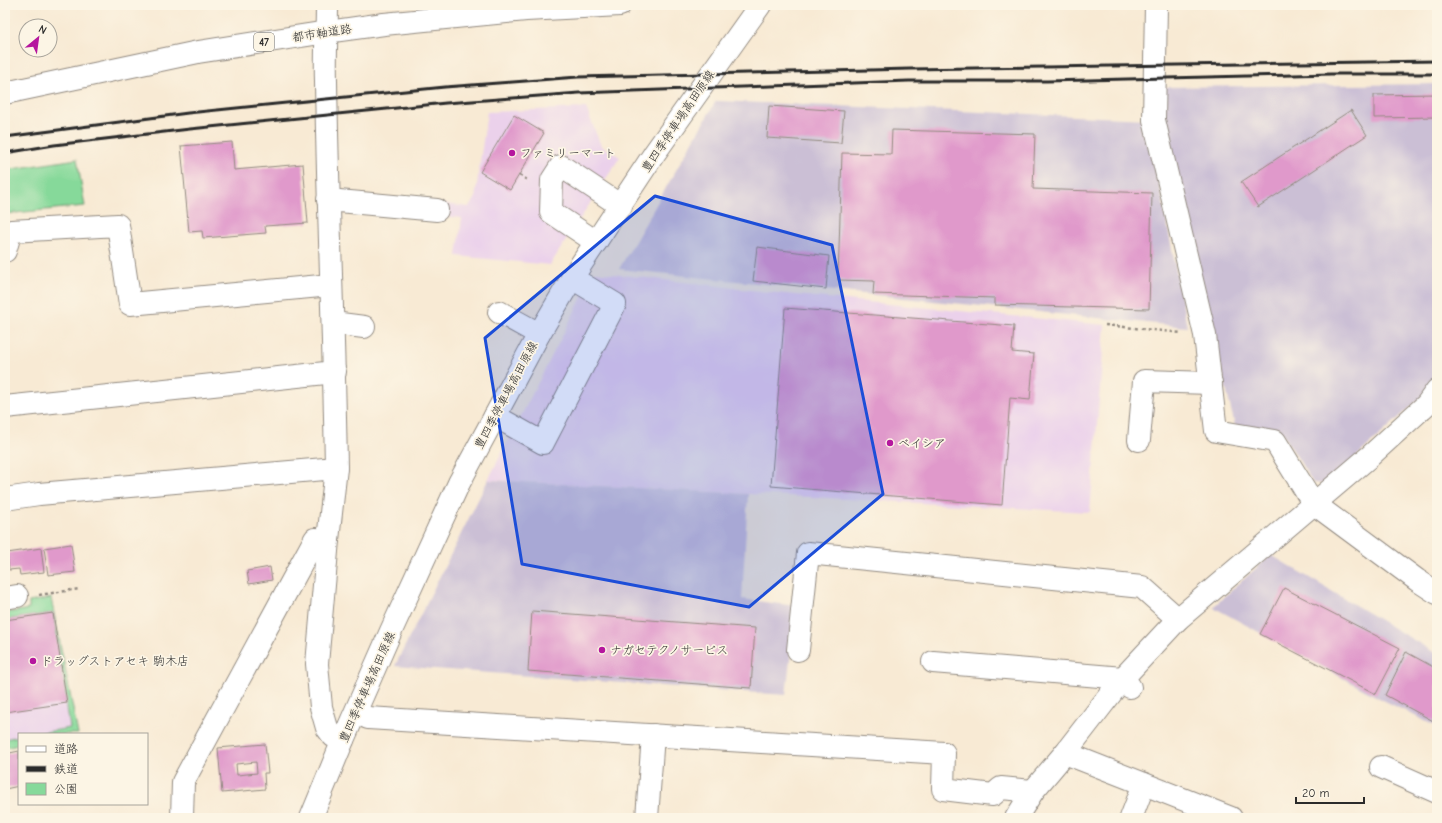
<svg xmlns="http://www.w3.org/2000/svg" width="1442" height="823" viewBox="0 0 1442 823" font-family="'Comic Neue','Klee One',sans-serif">
<rect width="100%" height="100%" fill="#fcf5e5"/>
<filter id="ink" filterUnits="userSpaceOnUse"><feTurbulence type="fractalNoise" baseFrequency=".025" numOctaves="2"/><feDisplacementMap in="SourceGraphic" scale="8" xChannelSelector="R" yChannelSelector="G"/><feConvolveMatrix kernelMatrix="1 2 1 2 8 2 1 2 1" color-interpolation-filters="sRGB"/></filter>
<filter id="wash" filterUnits="userSpaceOnUse"><feTurbulence type="fractalNoise" baseFrequency=".012" numOctaves="4" result="noise"/><feDisplacementMap in="SourceGraphic" scale="16" xChannelSelector="R" yChannelSelector="G"/><feGaussianBlur stdDeviation="0.9" result="paint"/><feColorMatrix in="noise" values="0 0 0 0 0 0 0 0 0 0 0 0 0 0 0 0 0 1.4 0 .05"/><feComposite in="paint" operator="in"/></filter>
<g filter="url(#wash)">
<rect width="100%" height="100%" fill="#f8ead4"/>
<!-- built -->
<g fill="#ebd1eb">
<path d="M586,108l15,38 19,11 -70,108 -93,-9 5,-38 -21,-2 3,-12 25,3 6,-8 12,-87z"/>
<path d="M595,272l190,22 320,31 -15,187 -602,-32z"/>
<path d="M51,598l27,136h-59v11l-14,3v-135l24,-4v-7z"/>
</g>
<!-- industrial -->
<g fill="#cbbfd5">
<path d="M1437,84v299l-111,101 -13,-1 -30,-49 -47,-4 -75,-311 4,-32z"/>
<path d="M716,101l431,18 40,208 -568,-58z"/>
<path d="M488,480l260,14 -6,105 54,7 -10,89 -391,-29z"/>
<path d="M1271,555l166,99v73l-58,-29 -166,-91z"/>
</g>
<!-- green -->
<g fill="#86d99a" stroke="#588262">
<path d="M77,159l8,47 -80,8v-44z"/>
<path d="M51,598l27,136h-44l36,-6 -17,-115 -48,7v-7l24,-4v-7z"/>
<path d="M19,736v9l-14,3v-9z"/>
</g>
<g id="blocks">
<!-- building -->
<g fill="#e099cb" fill-rule="evenodd">
<path d="M1437,94v23l-63,1v-23z"/>
<path d="M769,106l75,5 -3,32 -74,-5z"/>
<path d="M1351,110l16,25 -109,72 -17,-25z"/>
<path d="M514,115l30,18 -34,57 -30,-18z"/>
<path d="M892,130l143,4 -2,55 119,4 -3,116 -154,-4v-7l-122,-4 1,-13 -36,-1 4,-127 49,1z"/>
<path d="M232,142l2,28 69,-6 5,59 -43,3 1,7 -63,5 -1,-7 -13,1 -8,-86z"/>
<path d="M757,247l72,9 -3,33 -73,-8z"/>
<path d="M785,308l229,18 -2,26 22,2 -4,46 -20,-2 -8,107 -231,-19z"/>
<path d="M71,544l4,28 -27,3 -4,-27z"/>
<path d="M41,548l3,24 -24,3 -1,-6 -10,1 -2,-17z"/>
<path d="M270,567l2,13 -23,4 -2,-13z"/>
<path d="M1284,588l116,60 -24,46 -116,-60z"/>
<path d="M532,611l223,17 -4,60 -223,-17z"/>
<path d="M53,613l14,90 -62,9v-92z"/>
<path d="M1406,652l31,17v54l-52,-28z"/>
<path d="M265,744l3,29h-4l1,16 -43,4 -4,-45zM256,762l1,11 -20,2 -1,-11z"/>
<path d="M19,751v35l-14,3v-35z"/>
</g>
</g>
</g>
<g filter="url(#ink)">
<use href="#blocks" fill-opacity="0" stroke="#928a80" stroke-width="1"/>
<g fill="none" stroke-linecap="round" stroke-linejoin="round">
<defs>
<g id="minor">
<path d="M327,5c0,25 -2,50 -1,76 2,129 8,258 10,387"/>
<path d="M1156,5l-2,115 51,215 11,96 59,10 38,62 104,77 20,13"/>
<path d="M328,200l109,10"/>
<path d="M596,242l-45,-30 1,-32 9,-14 60,40"/>
<path d="M5,251l6,-20 107,-6 12,79 201,-19"/>
<path d="M499,312l40,22"/>
<path d="M333,323l31,4"/>
<path d="M5,407l330,-35"/>
<path d="M495,416l48,27 72,-139 -43,-26"/>
<path d="M1139,440l5,-59 67,2"/>
<path d="M5,499l34,-5 297,-26 -8,72 -11,124 4,43 6,21 6,8 10,4"/>
<path d="M5,598l12,-2"/>
<path d="M798,650l10,-97 334,34 36,32"/>
<path d="M933,662l190,16 7,9"/>
<path d="M356,712l12,6 576,35 -1,36 50,6 8,-7 32,3"/>
<path d="M1065,753l166,65"/>
<path d="M1381,767l56,25"/>
<path d="M182,818l1,-36 132,-243 13,1"/>
<path d="M647,818l6,-83"/>
<path d="M1016,818l17,-27 32,-38 58,-75 55,-59 191,-162 58,-53 10,-14"/>
<path d="M1131,818l13,-34"/>
</g>
<g id="major">
<path d="M5,93l193,-41 129,-20 57,-8 142,-14 94,-5"/>
<path d="M311,818l32,-78 48,-109 68,-148 80,-149 33,-56 82,-124 106,-149"/>
</g>
</defs>
<!-- minor casing -->
<use href="#minor" stroke="#928a80" stroke-width="24"/>
<!-- major casing -->
<use href="#major" stroke="#928a80" stroke-width="24"/>
<!-- path -->
<g stroke="#928a80" stroke-width="2.5" stroke-dasharray="3 3" stroke-linecap="butt">
<path d="M519,175l10,6"/>
<path d="M1105,325l77,8"/>
<path d="M39,595l40,-6"/>
</g>
<!-- minor -->
<use href="#minor" stroke="#fff" stroke-width="22"/>
<!-- major -->
<use href="#major" stroke="#fff" stroke-width="22"/>
<!-- rail -->
<g stroke="#2b2b2b" stroke-width="3">
<path d="M5,137l183,-24 257,-26 133,-10 332,-8 527,-8"/>
<path d="M5,153l49,-8 136,-16 256,-26 133,-10 330,-12h138l284,-7h106"/>
</g>
</g>
</g>
<!-- marked area -->
<path fill="#1d4ed8" fill-opacity="0.2" stroke="#1d4ed8" stroke-width="3" stroke-linejoin="round" d="M655,196l177,49 51,249 -134,113 -227,-43 -37,-226z"/>
<!-- markers -->
<g fill="#b5179e" stroke="#fcf5e5" stroke-width="1.5">
<circle cx="512" cy="153" r="4"/>
<circle cx="890" cy="443" r="4"/>
<circle cx="602" cy="650" r="4"/>
<circle cx="33" cy="661" r="4"/>
</g>
<g text-anchor="middle" stroke-width="3.5" stroke-linejoin="round" paint-order="stroke">
<!-- shield labels -->
<rect fill="#fcf5e5" stroke="#6a6863" stroke-width="1" x="254" y="33" width="20" height="18" rx="3"/>
<g font-size="11" font-weight="bold" fill="#2b2b2b">
<text x="264" y="46">47</text>
</g>
<!-- street labels -->
<g font-size="12" fill="#2b2b2b" stroke="#fcf5e5">
<text transform="translate(322 33) rotate(-9)" y="4">都市軸道路</text>
<text transform="translate(678 121) rotate(-56)" y="4">豊四季停車場高田原線</text>
<text transform="translate(506 395) rotate(-62)" y="4">豊四季停車場高田原線</text>
<text transform="translate(367 687) rotate(-66)" y="4">豊四季停車場高田原線</text>
</g>
<!-- poi labels -->
<g font-size="12" fill="#2b2b2b" stroke="#fcf5e5" text-anchor="start">
<text x="520" y="157">ファミリーマート</text>
<text x="898" y="447">ベイシア</text>
<text x="610" y="654">ナガセテクノサービス</text>
<text x="41" y="665">ドラッグストアセキ 駒木店</text>
</g>
</g>
<!-- margin -->
<rect width="1442" height="823" fill="none" stroke="#fcf5e5" stroke-width="20"/>
<!-- legend -->
<rect x="18" y="733" width="130" height="72" fill="#fcf5e5" stroke="#a8a49b"/>
<rect x="26" y="746" width="20" height="6" fill="#ffffff" stroke="#a8a49b"/>
<text x="54" y="753" font-size="12" fill="#2b2b2b">道路</text>
<rect x="26" y="766" width="20" height="6" fill="#2b2b2b" stroke="#a8a49b"/>
<text x="54" y="773" font-size="12" fill="#2b2b2b">鉄道</text>
<rect x="26" y="783" width="20" height="12" fill="#86d99a" stroke="#a8a49b"/>
<text x="54" y="793" font-size="12" fill="#2b2b2b">公園</text>
<!-- north arrow -->
<g transform="translate(38 38) rotate(29)"><circle r="19" fill="#fcf5e5" stroke="#a8a49b"/>
<path d="M0-3L7 15L0 10L-7 15Z" fill="#b5179e"/>
<text y="-6" font-size="11" font-weight="bold" text-anchor="middle" fill="#2b2b2b">N</text>
</g>
<!-- scale -->
<path d="M1296 797v6h68v-6" fill="none" stroke="#2b2b2b" stroke-width="2"/>
<text x="1302" y="797" font-size="12" fill="#2b2b2b" stroke="#fcf5e5" stroke-width="3" paint-order="stroke">20 m</text>
</svg>
